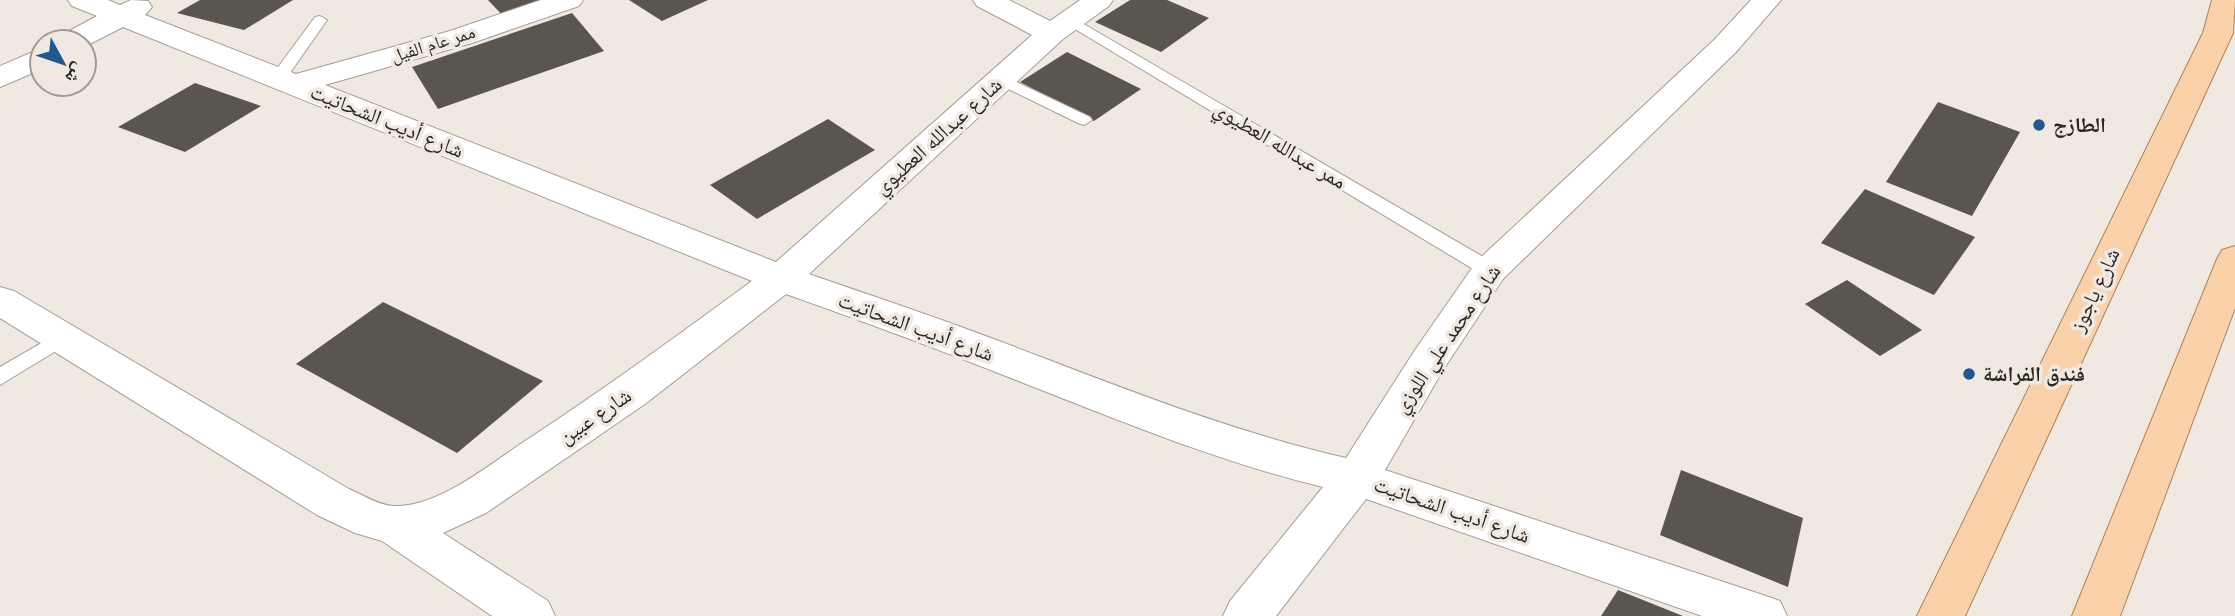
<svg xmlns="http://www.w3.org/2000/svg" width="2235" height="616" viewBox="0 0 2235 616" font-family="Lato,'Noto Naskh Arabic',sans-serif">
<rect width="100%" height="100%" fill="#f0e9e2"/>
<!-- building -->
<g fill="#5b554f">
<path d="M200,0h93l-49,30 -67,-17z"/>
<path d="M488,0h65l-48,18z"/>
<path d="M629,0h79l-46,21z"/>
<path d="M1130,0h37l42,18 -48,34 -66,-30z"/>
<path d="M572,13l32,38 -166,58 -26,-42z"/>
<path d="M1067,52l74,37 -47,32 -74,-39z"/>
<path d="M195,83l66,23 -76,46 -67,-25z"/>
<path d="M1938,102l82,30 -48,84 -86,-34z"/>
<path d="M828,119l47,31 -118,69 -47,-34z"/>
<path d="M1865,189l110,48 -41,58 -113,-52z"/>
<path d="M1847,280l75,50 -42,26 -75,-52z"/>
<path d="M383,302l160,79 -86,72 -161,-89z"/>
<path d="M1681,470l122,48 -15,69 -128,-52z"/>
<path d="M1618,590l65,26h-82z"/>
</g>
<g fill="none" stroke-linecap="round" stroke-linejoin="round">
<defs>
<g id="service">
<path d="M320,16l7,4 -42,60h-12l-2,-3 2,-3 42,-57z"/>
<path d="M1070,16l427,249 2,5 -2,5h-14l-418,-252 -2,-3 2,-3z"/>
<path d="M1000,74l90,43 2,3 -8,5 -6,-2 -84,-41 -2,-3z"/>
<path d="M62,331l7,2 3,5 -3,5 -69,42v-18z"/>
</g>
<g id="minor">
<path d="M68,0h40l12,5 11,-5 17,1 4,6 -7,8 151,59 154,-43 91,-31h42l-4,6 -107,37 -147,42 451,177 256,-227 -55,-29 -4,-6h36l41,21 30,-21h33l-4,6 -46,33 -254,235c63,22 127,43 190,67 116,44 226,89 347,117l69,-108 62,-89 237,-221 37,-40h30l-45,52 -233,227 -60,91 -58,100 378,125 17,6 7,15h-85l-336,-117 -90,117h-53l7,-15 93,-114c-104,-25 -202,-66 -302,-105 -78,-31 -156,-60 -235,-88l-141,110 -159,109 -43,20 105,68 7,15h-63l-110,-75 -27,-8 -38,-18 -317,-197v-31l14,4 335,198c14,6 29,16 44,17 45,2 97,-42 132,-65 78,-51 152,-105 227,-160l-629,-254 -39,20v-5h-28l4,-6 37,-20 -25,-10z"/>
<path d="M42,48v21l-42,18v-21z"/>
</g>
<g id="primary">
<path d="M2212,0h23l-2,33 -268,583h-48l286,-583z"/>
<path d="M2235,246v62l-115,308h-48l145,-357 5,-9z"/>
</g>
</defs>
<!-- service casing -->
<use href="#service" stroke="#a49d96" stroke-width="2"/>
<!-- minor casing -->
<use href="#minor" stroke="#a49d96" stroke-width="2"/>
<!-- primary casing -->
<use href="#primary" stroke="#ae8254" stroke-width="2"/>
<!-- service -->
<use href="#service" fill="#fff" fill-rule="evenodd"/>
<!-- minor -->
<use href="#minor" fill="#fff" fill-rule="evenodd"/>
<!-- primary -->
<use href="#primary" fill="#fad1a9" fill-rule="evenodd"/>
</g>
<!-- markers -->
<g fill="#1e5990" stroke="#f0e9e2" stroke-width="2.5">
<circle cx="2039" cy="125" r="7"/>
<circle cx="1969" cy="374" r="7"/>
</g>
<g text-anchor="middle" stroke-width="7" stroke-linejoin="round" paint-order="stroke">
<!-- far-street labels -->
<g font-size="18" fill="#292623" stroke="#f0e9e2">
<text transform="translate(433 44) rotate(-17)" y="6">ممر عام الفيل</text>
</g>
<!-- street labels -->
<g font-size="21" fill="#292623" stroke="#f0e9e2">
<text transform="translate(387 121) rotate(22)" y="7">شارع أديب الشحاتيت</text>
<text transform="translate(938 136) rotate(-42)" y="7">شارع عبدالله العطيوي</text>
<text transform="translate(1280 145) rotate(31)" y="7">ممر عبدالله العطيوي</text>
<text transform="translate(2095 290) rotate(-65)" y="7">شارع ياجوز</text>
<text transform="translate(916 327) rotate(20)" y="7">شارع أديب الشحاتيت</text>
<text transform="translate(1447 339) rotate(-56)" y="7">شارع محمد علي اللوزي</text>
<text transform="translate(595 416) rotate(-34)" y="7">شارع عبين</text>
<text transform="translate(1452 510) rotate(19)" y="7">شارع أديب الشحاتيت</text>
</g>
<!-- poi labels -->
<g font-size="21" font-weight="bold" fill="#292623" stroke="#f0e9e2" text-anchor="start">
<text x="2053" y="132">الطازج</text>
<text x="1983" y="381">فندق الفراشة</text>
</g>
</g>
<!-- north arrow -->
<g transform="translate(63 63) rotate(130)"><circle r="33" fill="#f0e9e2" stroke="#a09b96" stroke-width="2"/>
<path d="M0-5L12 26L0 18L-12 26Z" fill="#1e5990"/>
<text y="-10" font-size="19" font-weight="bold" text-anchor="middle" fill="#292623">ش</text>
</g>
</svg>
